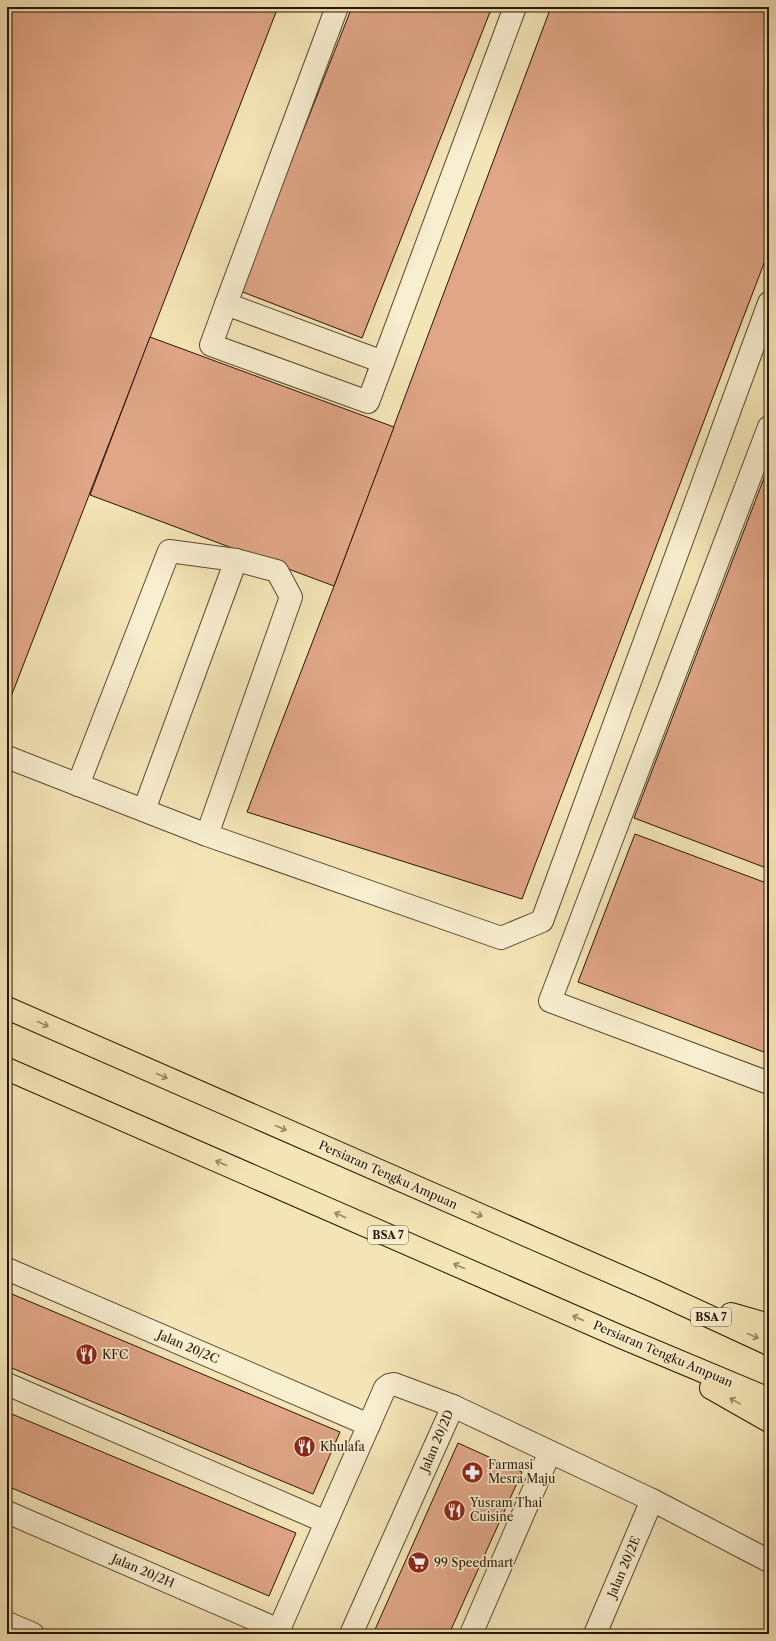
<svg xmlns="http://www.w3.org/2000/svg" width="776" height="1641" viewBox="0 0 776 1641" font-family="'Libre Caslon Text',serif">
<rect width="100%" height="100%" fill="#f4e5b7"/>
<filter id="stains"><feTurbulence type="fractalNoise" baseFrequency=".005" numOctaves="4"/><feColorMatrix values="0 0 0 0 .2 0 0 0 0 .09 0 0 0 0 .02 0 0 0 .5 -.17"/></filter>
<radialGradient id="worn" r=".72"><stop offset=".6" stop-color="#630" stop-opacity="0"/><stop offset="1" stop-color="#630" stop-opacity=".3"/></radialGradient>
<!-- building -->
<g fill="#e0a687" stroke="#271501">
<path d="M7,7h271l-271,700z"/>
<path d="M352,7h140l-130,331 -122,-47z"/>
<path d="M551,7h218v243l-247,649 -275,-87 87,-226z"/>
<path d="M150,337l244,90 -60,159 -244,-91z"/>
<path d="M769,465v404l-135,-51z"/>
<path d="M635,834l134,50v170l-191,-72z"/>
<path d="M7,1292l333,140 -27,62 -306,-128z"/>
<path d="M7,1412l289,121 -27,63 -262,-110z"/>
<path d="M458,1443l64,29 -73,162h-76z"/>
</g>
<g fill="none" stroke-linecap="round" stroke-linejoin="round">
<defs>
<g id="minor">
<path d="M337,7l-111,297 157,58 132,-355"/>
<path d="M226,304l-15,41 157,57 15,-40"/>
<path d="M769,427l-219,574 219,82"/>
<path d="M7,757l200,78 294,103 41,-17 227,-618"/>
<path d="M78,785l91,-234 67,9 41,11 14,26 -84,238"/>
<path d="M144,810l92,-250"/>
<path d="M7,1269l362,156"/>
<path d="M7,1384l319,138"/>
<path d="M7,1512l272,118"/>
<path d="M7,1623l26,11"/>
<path d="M277,1634l108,-246 4,-3 5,-1 59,22 199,94 117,61"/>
<path d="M351,1634l102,-228"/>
<path d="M471,1634l79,-182"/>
<path d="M595,1634l57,-134"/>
</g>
<g id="major">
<path d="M7,1008l647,283 115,53"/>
<path d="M7,1069l614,268 148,62"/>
<path d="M731,1314l38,11"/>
<path d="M711,1388l58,33"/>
</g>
</defs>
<!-- minor casing -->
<use href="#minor" stroke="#5a492e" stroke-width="24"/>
<!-- major casing -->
<use href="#major" stroke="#271501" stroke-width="24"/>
<!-- minor -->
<use href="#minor" stroke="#f8eed0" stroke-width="22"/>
<!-- major -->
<use href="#major" stroke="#f4e5b7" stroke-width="22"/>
</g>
<!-- one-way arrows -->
<defs><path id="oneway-shaft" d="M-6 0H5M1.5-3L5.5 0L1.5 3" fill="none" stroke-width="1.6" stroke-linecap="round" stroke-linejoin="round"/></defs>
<g stroke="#988765">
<use href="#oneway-shaft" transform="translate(43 1024) rotate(24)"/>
<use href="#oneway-shaft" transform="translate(162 1076) rotate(24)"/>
<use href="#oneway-shaft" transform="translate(281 1128) rotate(24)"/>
<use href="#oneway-shaft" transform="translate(221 1163) rotate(-156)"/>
<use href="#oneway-shaft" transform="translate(477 1214) rotate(24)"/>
<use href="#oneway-shaft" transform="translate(340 1215) rotate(-156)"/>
<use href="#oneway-shaft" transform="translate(459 1266) rotate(-156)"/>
<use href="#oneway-shaft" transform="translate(578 1318) rotate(-156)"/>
<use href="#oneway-shaft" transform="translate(753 1336) rotate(24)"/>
<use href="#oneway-shaft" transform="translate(735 1401) rotate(-151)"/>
</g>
<!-- icons -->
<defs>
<symbol id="restaurant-disc" viewBox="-11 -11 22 22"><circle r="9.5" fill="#8f2418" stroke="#f8eed0"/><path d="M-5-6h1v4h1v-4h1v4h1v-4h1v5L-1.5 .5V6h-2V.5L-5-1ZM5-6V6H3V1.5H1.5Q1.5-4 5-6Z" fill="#fff"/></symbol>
<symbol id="pharmacy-disc" viewBox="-11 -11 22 22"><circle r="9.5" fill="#8f2418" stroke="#f8eed0"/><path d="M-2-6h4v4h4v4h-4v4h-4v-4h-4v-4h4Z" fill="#fff"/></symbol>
<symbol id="supermarket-disc" viewBox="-11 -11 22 22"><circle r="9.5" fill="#8f2418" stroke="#f8eed0"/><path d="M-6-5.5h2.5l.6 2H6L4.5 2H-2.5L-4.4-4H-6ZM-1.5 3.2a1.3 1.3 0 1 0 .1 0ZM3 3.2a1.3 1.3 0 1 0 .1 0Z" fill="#fff"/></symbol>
</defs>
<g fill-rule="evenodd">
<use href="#restaurant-disc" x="74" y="1342" width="25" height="25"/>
<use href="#restaurant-disc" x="292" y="1434" width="25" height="25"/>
<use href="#pharmacy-disc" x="460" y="1460" width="25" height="25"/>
<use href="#restaurant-disc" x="442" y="1498" width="25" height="25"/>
<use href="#supermarket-disc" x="406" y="1550" width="25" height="25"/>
</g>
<g text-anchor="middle" stroke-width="3.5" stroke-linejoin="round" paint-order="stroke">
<!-- shield labels -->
<g fill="#f8eed0" stroke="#66563f" stroke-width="1">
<rect x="368" y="1226" width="40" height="18" rx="3"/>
<rect x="691" y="1308" width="40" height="18" rx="3"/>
</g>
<g font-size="11" font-weight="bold" fill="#271501">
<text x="388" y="1239">BSA 7</text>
<text x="711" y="1321">BSA 7</text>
</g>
<!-- street labels -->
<g font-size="12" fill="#271501" stroke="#f8eed0">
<text transform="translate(388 1175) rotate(24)" y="4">Persiaran Tengku Ampuan</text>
<text transform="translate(188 1347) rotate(23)" y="4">Jalan 20/2C</text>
<text transform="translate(663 1354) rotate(23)" y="4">Persiaran Tengku Ampuan</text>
<text transform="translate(437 1441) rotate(-67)" y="4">Jalan 20/2D</text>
<text transform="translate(624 1567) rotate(-67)" y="4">Jalan 20/2E</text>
<text transform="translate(143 1571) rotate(23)" y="4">Jalan 20/2H</text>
</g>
<!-- poi labels -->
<g font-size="12" fill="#271501" stroke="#f8eed0" text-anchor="start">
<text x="102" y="1359">KFC</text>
<text x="320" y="1451">Khulafa</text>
<text x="488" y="1469">Farmasi<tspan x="488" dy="14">Mesra Maju</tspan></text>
<text x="470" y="1507">Yusram Thai<tspan x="470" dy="14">Cuisine</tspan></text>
<text x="434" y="1567">99 Speedmart</text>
</g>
</g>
<!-- margin -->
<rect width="776" height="1641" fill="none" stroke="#f4e5b7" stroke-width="24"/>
<rect x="8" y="8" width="760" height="1625" fill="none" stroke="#271501" stroke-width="2"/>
<rect x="12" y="12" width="752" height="1617" fill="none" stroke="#271501"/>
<rect width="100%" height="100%" filter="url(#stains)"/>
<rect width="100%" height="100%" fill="url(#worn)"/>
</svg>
